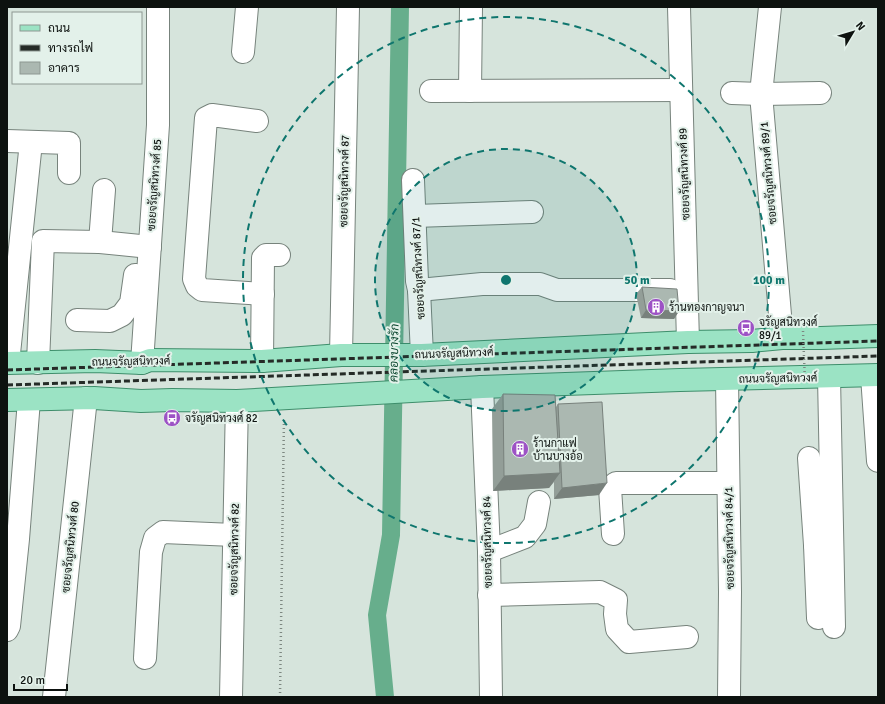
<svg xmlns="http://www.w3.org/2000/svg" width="885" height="704" viewBox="0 0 885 704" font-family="Signika,Sarabun,sans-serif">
<rect width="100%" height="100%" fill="#d6e4dc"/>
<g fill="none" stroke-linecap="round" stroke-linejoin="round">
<!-- canal -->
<path stroke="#67ae8c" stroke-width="18" d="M385,697l-8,-82 14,-80 9,-528"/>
<defs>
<g id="minor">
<path d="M679,7l9,335"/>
<path d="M770,7l-9,87 21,244"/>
<path d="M243,52l4,-45"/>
<path d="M431,91l250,-1"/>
<path d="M470,91l1,-84"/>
<path d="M732,93l29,1 59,-1"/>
<path d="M257,121l-45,-6 -6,3 -12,161 3,7 5,4 61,4"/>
<path d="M7,141l62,2v30"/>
<path d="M413,180l4,101 2,9 3,65"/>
<path d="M415,216l117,-4"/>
<path d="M100,242l4,-52"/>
<path d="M419,290l63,-6h58l17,6h113"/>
<path d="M77,320l33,1 12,-6 9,-12 4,-28"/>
<path d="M341,355l7,-348"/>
<path d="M262,361l1,-103 3,-3h13"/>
<path d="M8,363l23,-221"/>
<path d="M38,363l5,-122 57,1 50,5"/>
<path d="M142,363l16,-238v-118"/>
<path d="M872,376l6,85"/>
<path d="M829,377l5,250"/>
<path d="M727,379l3,213 -1,105"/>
<path d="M482,387l7,164 2,146"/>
<path d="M809,458l6,87"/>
<path d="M613,534l-3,-46 6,-5h112"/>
<path d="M489,551l36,-14 10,-13 4,-22"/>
<path d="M489,595l111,-3 16,8 -1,14 2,15 12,13 58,-5"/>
<path d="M818,618l-3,-73 17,-2"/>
<path d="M7,630l2,-4 9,-87 11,-139"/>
<path d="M145,658l6,-106 4,-14 8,-6 71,3"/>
<path d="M54,697l32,-299"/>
<path d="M231,697l6,-296"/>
</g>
<g id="major">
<path d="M7,363l88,-2 47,2 8,-3 112,1 79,-6h81l266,-13 64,-1 30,-3h39l57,-2"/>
<path d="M7,400l87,-2 47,3 31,-1 65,1 245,-14 198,-7 198,-5"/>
</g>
</defs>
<!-- minor casing -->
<use href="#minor" stroke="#77837c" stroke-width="24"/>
<!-- major casing -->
<use href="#major" stroke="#3e8e6b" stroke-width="24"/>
<!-- path -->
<path stroke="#7d8781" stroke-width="2.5" stroke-dasharray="1 3" stroke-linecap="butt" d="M280,697l4,-280"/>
<!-- minor -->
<use href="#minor" stroke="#fff" stroke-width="22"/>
<!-- major -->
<use href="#major" stroke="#9be3c4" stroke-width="22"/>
<!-- rail -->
<g stroke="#252b27" stroke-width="3" stroke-dasharray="6 3" stroke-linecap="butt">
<path d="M7,370l871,-29"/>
<path d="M7,385l871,-29"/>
</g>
<!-- path-bridge -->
<path stroke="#7d8781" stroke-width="2.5" stroke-dasharray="1 3" stroke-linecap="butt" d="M803,331l2,52"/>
</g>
<!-- wall -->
<g fill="#939e98">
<path d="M642,287l37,24 -5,8 -33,-1 -5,-24z"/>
<path d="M503,394l53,13 2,-3 41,91 -45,4v-17l-5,6 -56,3 -1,-82z"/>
</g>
<!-- shaded-wall -->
<g fill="#78817c">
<path d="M646,310l33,1 -5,8 -33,-1z"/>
<path d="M560,473l-11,15 -56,3 11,-15z"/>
<path d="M607,483l-8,12 -45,4 8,-11z"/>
</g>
<!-- building -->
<g fill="#abb8b1" stroke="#78817c">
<path d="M642,287l35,2 2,22 -33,-1z"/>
<path d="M503,394l52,1 5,78 -56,3z"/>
<path d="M602,402l5,81 -45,5 -4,-84z"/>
</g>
<!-- distance rings -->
<circle cx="506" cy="280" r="131" fill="#0f766e" fill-opacity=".12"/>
<g fill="none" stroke="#0f766e" stroke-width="2" stroke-dasharray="7 5">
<circle cx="506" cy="280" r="131"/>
<circle cx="506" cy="280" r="263"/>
</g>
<!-- icons -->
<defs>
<symbol id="building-disc" viewBox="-11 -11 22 22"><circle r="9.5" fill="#9d52c5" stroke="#e3f1ea"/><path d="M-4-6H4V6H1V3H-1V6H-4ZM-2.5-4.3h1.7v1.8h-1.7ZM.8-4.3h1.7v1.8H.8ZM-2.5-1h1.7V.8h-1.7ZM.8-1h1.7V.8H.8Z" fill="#fff"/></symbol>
<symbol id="bus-disc" viewBox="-11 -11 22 22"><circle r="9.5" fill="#9d52c5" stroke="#e3f1ea"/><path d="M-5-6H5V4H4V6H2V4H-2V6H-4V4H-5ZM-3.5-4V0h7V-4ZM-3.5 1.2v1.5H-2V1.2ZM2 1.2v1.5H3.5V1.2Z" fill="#fff"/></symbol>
</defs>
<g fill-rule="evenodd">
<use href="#building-disc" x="646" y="297" width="20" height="20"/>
<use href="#bus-disc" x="736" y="318" width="20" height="20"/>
<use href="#bus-disc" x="162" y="408" width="20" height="20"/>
<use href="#building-disc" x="510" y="439" width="20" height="20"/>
</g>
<g text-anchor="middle" stroke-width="4" stroke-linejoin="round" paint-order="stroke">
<!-- street labels -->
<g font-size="11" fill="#0d120f" stroke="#e3f1ea">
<text transform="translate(768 173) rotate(-95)" y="4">ซอยจรัญสนิทวงศ์ 89/1</text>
<text transform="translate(684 174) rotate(-92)" y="4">ซอยจรัญสนิทวงศ์ 89</text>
<text transform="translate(344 181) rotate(-89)" y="4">ซอยจรัญสนิทวงศ์ 87</text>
<text transform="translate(154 185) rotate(-86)" y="4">ซอยจรัญสนิทวงศ์ 85</text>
<text transform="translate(418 268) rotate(-93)" y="4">ซอยจรัญสนิทวงศ์ 87/1</text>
<text transform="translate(454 353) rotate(-2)" y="4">ถนนจรัญสนิทวงศ์</text>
<text transform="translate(131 361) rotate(-1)" y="4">ถนนจรัญสนิทวงศ์</text>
<text transform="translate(778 378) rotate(-1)" y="4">ถนนจรัญสนิทวงศ์</text>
<text transform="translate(729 538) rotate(-91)" y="4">ซอยจรัญสนิทวงศ์ 84/1</text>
<text transform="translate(487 542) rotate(-91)" y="4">ซอยจรัญสนิทวงศ์ 84</text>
<text transform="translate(70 547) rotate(-84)" y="4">ซอยจรัญสนิทวงศ์ 80</text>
<text transform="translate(234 549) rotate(-89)" y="4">ซอยจรัญสนิทวงศ์ 82</text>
</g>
<!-- poi labels -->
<g font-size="11" fill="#0d120f" stroke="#e3f1ea" text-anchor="start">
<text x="669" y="311">ร้านทองกาญจนา</text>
<text x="759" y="326">จรัญสนิทวงศ์<tspan x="759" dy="13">89/1</tspan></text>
<text x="185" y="422">จรัญสนิทวงศ์ 82</text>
<text x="533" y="447">ร้านกาแฟ<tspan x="533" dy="13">บ้านบางอ้อ</tspan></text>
</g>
<!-- water labels -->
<g font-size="12" font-style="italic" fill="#114b34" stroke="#e3f1ea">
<text transform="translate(394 353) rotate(-89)" y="4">คลองบางรัก</text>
</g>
</g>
<circle cx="506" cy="280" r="6" fill="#0f766e" stroke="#e3f1ea" stroke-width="2"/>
<g font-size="12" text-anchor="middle" font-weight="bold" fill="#0f766e" stroke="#e3f1ea" stroke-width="4" stroke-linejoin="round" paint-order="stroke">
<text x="637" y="284">50 m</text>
<text x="769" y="284">100 m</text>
</g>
<!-- border -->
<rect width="885" height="704" fill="none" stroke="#0d120f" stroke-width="16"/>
<!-- legend -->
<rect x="12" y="12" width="130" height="72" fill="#e3f1ea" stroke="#8d9892"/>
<rect x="20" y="25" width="20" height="6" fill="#9be3c4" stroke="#8d9892"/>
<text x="48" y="32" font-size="12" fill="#0d120f">ถนน</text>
<rect x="20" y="45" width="20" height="6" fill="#252b27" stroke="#8d9892"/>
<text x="48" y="52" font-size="12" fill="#0d120f">ทางรถไฟ</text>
<rect x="20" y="62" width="20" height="12" fill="#abb8b1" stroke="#8d9892"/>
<text x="48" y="72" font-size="12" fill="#0d120f">อาคาร</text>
<!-- north arrow -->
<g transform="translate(853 32) rotate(52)" stroke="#e3f1ea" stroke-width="3" paint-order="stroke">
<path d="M0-3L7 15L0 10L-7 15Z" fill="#0d120f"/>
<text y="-6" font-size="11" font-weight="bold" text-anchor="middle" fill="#0d120f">N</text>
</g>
<!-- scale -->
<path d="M14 684v6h53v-6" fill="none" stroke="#0d120f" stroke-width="2"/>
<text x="20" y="684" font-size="12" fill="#0d120f" stroke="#e3f1ea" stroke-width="3" paint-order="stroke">20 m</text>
</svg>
